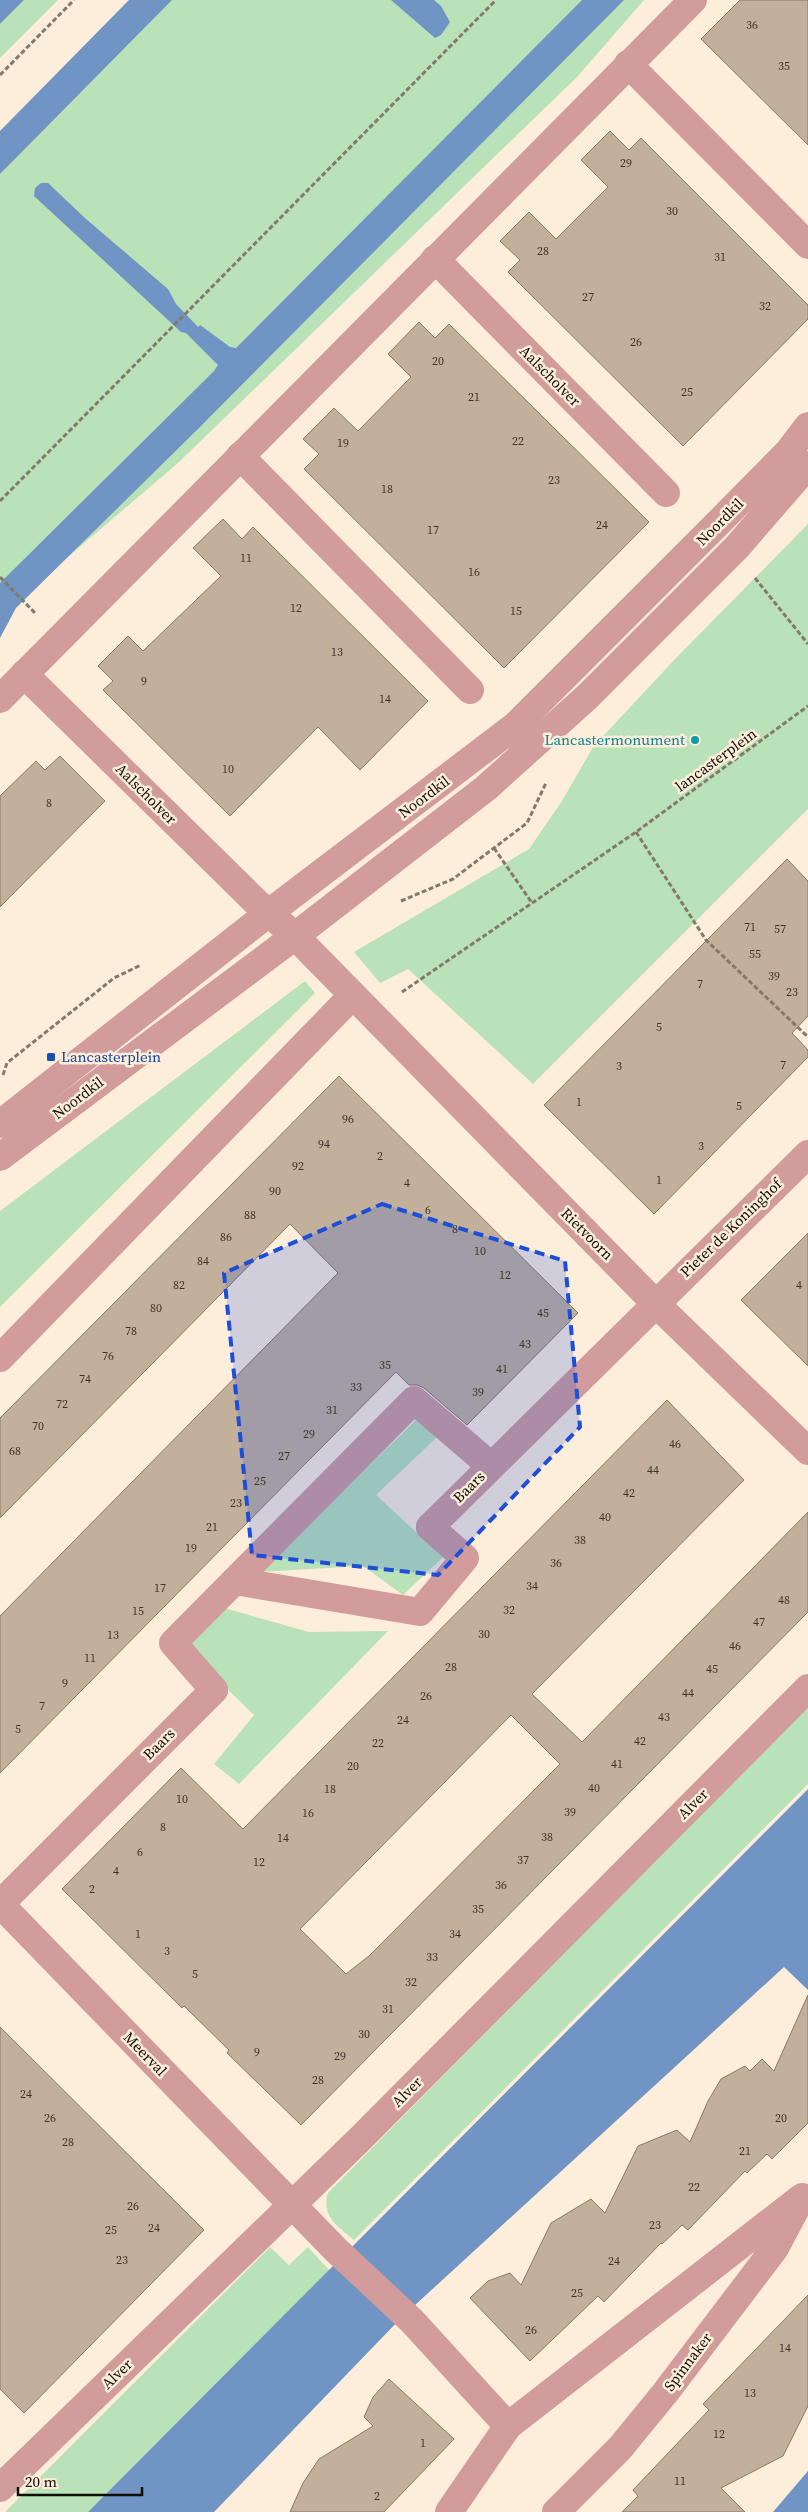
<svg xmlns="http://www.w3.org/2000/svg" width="808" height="2512" viewBox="0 0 808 2512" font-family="'Source Serif 4',serif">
<rect width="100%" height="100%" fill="#fdeedb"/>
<!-- green -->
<g fill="#b9e2b8">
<path d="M24,0h34l-58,58v-34z"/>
<path d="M142,0h502l-67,77 -399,386 -178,152v-469z"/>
<path d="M808,524v285l-275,275 -125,-115 -28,14 -26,-31 175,-103 33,-48 31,-54 83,-89z"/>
<path d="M305,981l10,12 -315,314v-96z"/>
<path d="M419,1417l17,21 -60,57 67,62 -40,38 -40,-29 -104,6z"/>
<path d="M221,1607l88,25 79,-1 -149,153 -25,-20 40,-49 -68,-66z"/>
<path d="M808,1704v80l-454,456c-16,-14 -33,-23 -26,-47z"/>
<path d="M270,2247l19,18 19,-18 22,24 -242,241h-83z"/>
</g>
<!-- water -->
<g fill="#7094c3">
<path d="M0,0h24l-24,24z"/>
<path d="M129,0h43l-172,174v-43z"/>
<path d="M391,0h43l7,6 9,16 -9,13 -6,3z"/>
<path d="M582,0h42l-425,428 -183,180 -16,30v-55l214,-212 4,-6 -32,-32 -5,-1 -147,-136 1,-8 6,-5h7l38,36 82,70 8,15 22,23 2,-2 30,22 6,1z"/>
<path d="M808,1789v201l-24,-23 -382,350 -188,195h-126z"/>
<path d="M808,2471v41h-35z"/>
</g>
<!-- building -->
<g fill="#c2b09a" stroke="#897863" fill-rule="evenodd">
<path d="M740,0h68v145l-107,-106z"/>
<path d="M610,131l19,19 12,-12 167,167v14l-125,127 -175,-174 12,-12 -20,-19 29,-29 27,27 52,-52 -27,-27z"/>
<path d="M419,322l16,16 14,-14 200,198 -145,146 -200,-199 15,-15 -16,-15 31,-31 24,23 53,-54 -23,-23z"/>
<path d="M223,519l19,20 11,-12 175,174 -68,69 -42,-43 -88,89 -127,-126 10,-9 -15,-15 30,-30 15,15 78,-75 -28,-28z"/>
<path d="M60,756l45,45 -105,106v-111l36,-35 9,9z"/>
<path d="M787,859l21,22v135l-16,17 16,17v7l-154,157 -110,-109z"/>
<path d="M339,1076l239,237 -111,112 -43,-37 -7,-3h-8l-13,-13 -396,401v-157l338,-343 -48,-49 -290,294v-100z"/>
<path d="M808,1233v133l-67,-66z"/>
<path d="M667,1400l77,80 -212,214 50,48 226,-230v100l-507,513 -74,-72 2,-3 -45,-44 -2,2 -120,-119 119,-121 62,61zM511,1715l49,49 -191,192 -23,18 -46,-45z"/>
<path d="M808,1995v128l-36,36 -5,-5 -20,19 -2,-2 -57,59 -6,-5 -20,19 -1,-1 -57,59 -6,-6 -68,65 -60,-63 18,-17 22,-8 11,12 30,-62 40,-24 14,14 33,-67 39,-16 13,12 18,-41 13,-22 24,-13 5,5 12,-12 12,12z"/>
<path d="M0,2027l204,203 -180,183 -24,-24z"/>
<path d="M808,2295v111l-25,50 -62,32 24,24h-123l16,-16 -5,-6 76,-80 -6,-6z"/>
<path d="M389,2379l65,60 -70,73h-94l13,-29 16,-24 54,-33 -9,-9 9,-20z"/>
</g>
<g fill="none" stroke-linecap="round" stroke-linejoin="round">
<!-- path -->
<g stroke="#83796c" stroke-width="3" stroke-dasharray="5 2.5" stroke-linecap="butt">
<path d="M0,75l74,-75"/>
<path d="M0,501l496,-501"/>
<path d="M0,577l36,37"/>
<path d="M755,578l53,66"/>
<path d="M636,832l70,108 102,97"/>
<path d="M494,848l38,55"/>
<path d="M401,901l52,-22 74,-56 19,-40"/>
<path d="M402,992l234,-160 172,-126"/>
<path d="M3,1075l4,-12 107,-85 27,-13"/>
</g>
<!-- pedestrian -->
<g stroke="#d19c9b" stroke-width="28">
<path d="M235,1581l185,31 45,-54 -35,-31"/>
<path d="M214,1690l-41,-47 241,-243 77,66"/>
</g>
<!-- minor -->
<g stroke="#d19c9b" stroke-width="28">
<path d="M628,64l180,181"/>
<path d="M435,259l231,234"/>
<path d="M240,456l230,234"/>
<path d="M24,674l232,228 39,34 360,367 153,148"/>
<path d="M0,699l693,-699"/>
<path d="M0,1358l353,-363"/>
<path d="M430,1527l378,-373"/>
<path d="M0,1904l336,346 76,71 96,105"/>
<path d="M0,1904l214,-214"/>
<path d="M0,2488l361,-350 447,-450"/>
<path d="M449,2512l59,-86 294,-229 -27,51 -110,145 -45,55 -64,64"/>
</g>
<!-- tertiary -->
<g stroke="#d19c9b" stroke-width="28">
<path d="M0,1124l270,-212 245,-186 209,-209 65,-66 19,-25"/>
<path d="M0,1157l295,-221 191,-148 101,-91 150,-150 71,-82"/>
</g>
</g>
<!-- marked area -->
<path fill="#1d4ed8" fill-opacity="0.2" stroke="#1d4ed8" stroke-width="4" stroke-dasharray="10 6" stroke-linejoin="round" d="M382,1204l183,57 15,166 -142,148 -186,-20 -28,-282z"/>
<!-- markers -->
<circle fill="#0f9aa8" stroke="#fdeedb" stroke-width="2" cx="695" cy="740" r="5"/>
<rect fill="#1a4fb4" stroke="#fdeedb" stroke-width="2" x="46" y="1052" width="10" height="10" rx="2.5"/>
<g text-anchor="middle" stroke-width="5" stroke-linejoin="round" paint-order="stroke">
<!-- number labels -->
<g font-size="12" fill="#3e352a">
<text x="752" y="29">36</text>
<text x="784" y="70">35</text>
<text x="626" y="167">29</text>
<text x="672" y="215">30</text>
<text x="543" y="255">28</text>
<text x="720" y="261">31</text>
<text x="588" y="301">27</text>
<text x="765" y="310">32</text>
<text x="636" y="346">26</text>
<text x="438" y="365">20</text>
<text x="687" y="396">25</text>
<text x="474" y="401">21</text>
<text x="518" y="445">22</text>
<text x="343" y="447">19</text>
<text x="554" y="484">23</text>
<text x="387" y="493">18</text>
<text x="602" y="529">24</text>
<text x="433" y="534">17</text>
<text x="246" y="562">11</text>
<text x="474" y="576">16</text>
<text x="296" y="612">12</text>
<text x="516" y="615">15</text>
<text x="337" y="656">13</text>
<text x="144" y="685">9</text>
<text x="385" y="703">14</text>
<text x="228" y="773">10</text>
<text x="49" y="807">8</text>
<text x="750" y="931">71</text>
<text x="780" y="933">57</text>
<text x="755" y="958">55</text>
<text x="774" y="980">39</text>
<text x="700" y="988">7</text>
<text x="792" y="996">23</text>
<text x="659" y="1031">5</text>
<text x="783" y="1069">7</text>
<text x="619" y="1070">3</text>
<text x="579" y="1106">1</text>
<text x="739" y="1110">5</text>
<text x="348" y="1123">96</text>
<text x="324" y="1148">94</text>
<text x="701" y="1150">3</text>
<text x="380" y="1160">2</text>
<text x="298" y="1170">92</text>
<text x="659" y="1184">1</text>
<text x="407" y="1187">4</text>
<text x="275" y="1195">90</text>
<text x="428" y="1214">6</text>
<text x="250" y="1219">88</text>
<text x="455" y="1233">8</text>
<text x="226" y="1241">86</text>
<text x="480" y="1255">10</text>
<text x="203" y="1265">84</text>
<text x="505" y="1279">12</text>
<text x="179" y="1289">82</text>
<text x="799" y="1289">4</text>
<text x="156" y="1312">80</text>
<text x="543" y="1317">45</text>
<text x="131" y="1335">78</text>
<text x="525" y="1348">43</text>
<text x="108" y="1360">76</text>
<text x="385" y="1369">35</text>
<text x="502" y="1373">41</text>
<text x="85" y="1383">74</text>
<text x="356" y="1391">33</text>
<text x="478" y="1396">39</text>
<text x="62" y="1408">72</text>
<text x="332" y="1414">31</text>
<text x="38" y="1430">70</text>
<text x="309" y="1438">29</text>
<text x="675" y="1448">46</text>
<text x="15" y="1455">68</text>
<text x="284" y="1460">27</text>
<text x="653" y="1474">44</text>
<text x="260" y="1485">25</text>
<text x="629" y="1497">42</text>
<text x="236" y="1507">23</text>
<text x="605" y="1521">40</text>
<text x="212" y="1531">21</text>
<text x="580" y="1544">38</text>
<text x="191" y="1552">19</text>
<text x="556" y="1567">36</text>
<text x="532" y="1590">34</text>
<text x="160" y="1592">17</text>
<text x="784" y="1604">48</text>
<text x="509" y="1614">32</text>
<text x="138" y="1615">15</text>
<text x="759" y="1626">47</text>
<text x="484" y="1638">30</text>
<text x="113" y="1639">13</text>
<text x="735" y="1650">46</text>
<text x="90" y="1662">11</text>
<text x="451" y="1671">28</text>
<text x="712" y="1673">45</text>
<text x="65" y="1687">9</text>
<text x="688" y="1697">44</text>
<text x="426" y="1700">26</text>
<text x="42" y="1710">7</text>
<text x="664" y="1721">43</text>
<text x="403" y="1724">24</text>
<text x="18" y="1733">5</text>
<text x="640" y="1745">42</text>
<text x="378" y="1747">22</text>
<text x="617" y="1768">41</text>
<text x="353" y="1770">20</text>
<text x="594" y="1792">40</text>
<text x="330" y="1793">18</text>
<text x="182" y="1803">10</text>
<text x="570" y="1816">39</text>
<text x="308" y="1817">16</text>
<text x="163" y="1831">8</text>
<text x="547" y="1841">38</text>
<text x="283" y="1842">14</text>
<text x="140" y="1856">6</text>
<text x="523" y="1864">37</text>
<text x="259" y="1866">12</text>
<text x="116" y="1875">4</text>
<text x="501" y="1889">36</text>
<text x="92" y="1893">2</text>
<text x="478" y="1913">35</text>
<text x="138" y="1938">1</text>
<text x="455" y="1938">34</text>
<text x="167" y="1955">3</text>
<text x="432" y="1961">33</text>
<text x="195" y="1978">5</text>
<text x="411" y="1986">32</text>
<text x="388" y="2013">31</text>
<text x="364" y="2038">30</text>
<text x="257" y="2056">9</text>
<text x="340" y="2060">29</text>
<text x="318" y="2084">28</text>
<text x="26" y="2098">24</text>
<text x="50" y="2122">26</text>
<text x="781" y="2122">20</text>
<text x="68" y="2146">28</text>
<text x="745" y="2155">21</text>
<text x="694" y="2191">22</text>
<text x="133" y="2210">26</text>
<text x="655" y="2229">23</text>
<text x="154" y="2232">24</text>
<text x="111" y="2234">25</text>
<text x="122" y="2264">23</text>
<text x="614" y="2265">24</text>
<text x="577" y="2297">25</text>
<text x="531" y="2334">26</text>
<text x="785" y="2352">14</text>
<text x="750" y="2397">13</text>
<text x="719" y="2438">12</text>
<text x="423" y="2447">1</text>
<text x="680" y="2485">11</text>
<text x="377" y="2500">2</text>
</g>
<!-- street labels -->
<g font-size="15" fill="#120c05" stroke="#fdeedb">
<text transform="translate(550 376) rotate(45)" y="5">Aalscholver</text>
<text transform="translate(720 522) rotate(-45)" y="5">Noordkil</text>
<text transform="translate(716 760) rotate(-36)" y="5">lancasterplein</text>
<text transform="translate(146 794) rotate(45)" y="5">Aalscholver</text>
<text transform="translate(424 797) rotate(-37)" y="5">Noordkil</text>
<text transform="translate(78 1098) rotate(-37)" y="5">Noordkil</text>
<text transform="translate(731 1228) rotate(-44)" y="5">Pieter de Koninghof</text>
<text transform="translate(587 1234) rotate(45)" y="5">Rietvoorn</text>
<text transform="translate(469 1487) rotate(-45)" y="5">Baars</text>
<text transform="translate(159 1744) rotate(-45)" y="5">Baars</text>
<text transform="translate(693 1804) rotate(-45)" y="5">Alver</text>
<text transform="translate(145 2054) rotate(46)" y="5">Meerval</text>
<text transform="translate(407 2092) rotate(-45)" y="5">Alver</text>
<text transform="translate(688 2362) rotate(-53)" y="5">Spinnaker</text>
<text transform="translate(117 2374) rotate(-44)" y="5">Alver</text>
</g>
<!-- culture labels -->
<g font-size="15" fill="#0d838f" stroke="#fdeedb" text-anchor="end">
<text x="685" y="745">Lancastermonument</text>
</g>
<!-- transit labels -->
<g font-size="15" fill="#164399" stroke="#fdeedb" text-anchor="start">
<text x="61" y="1062">Lancasterplein</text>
</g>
</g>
<!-- scale -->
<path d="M18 2487v8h124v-8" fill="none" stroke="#120c05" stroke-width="2.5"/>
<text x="25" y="2487" font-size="15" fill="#120c05" stroke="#fdeedb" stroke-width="4" paint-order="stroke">20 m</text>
</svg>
